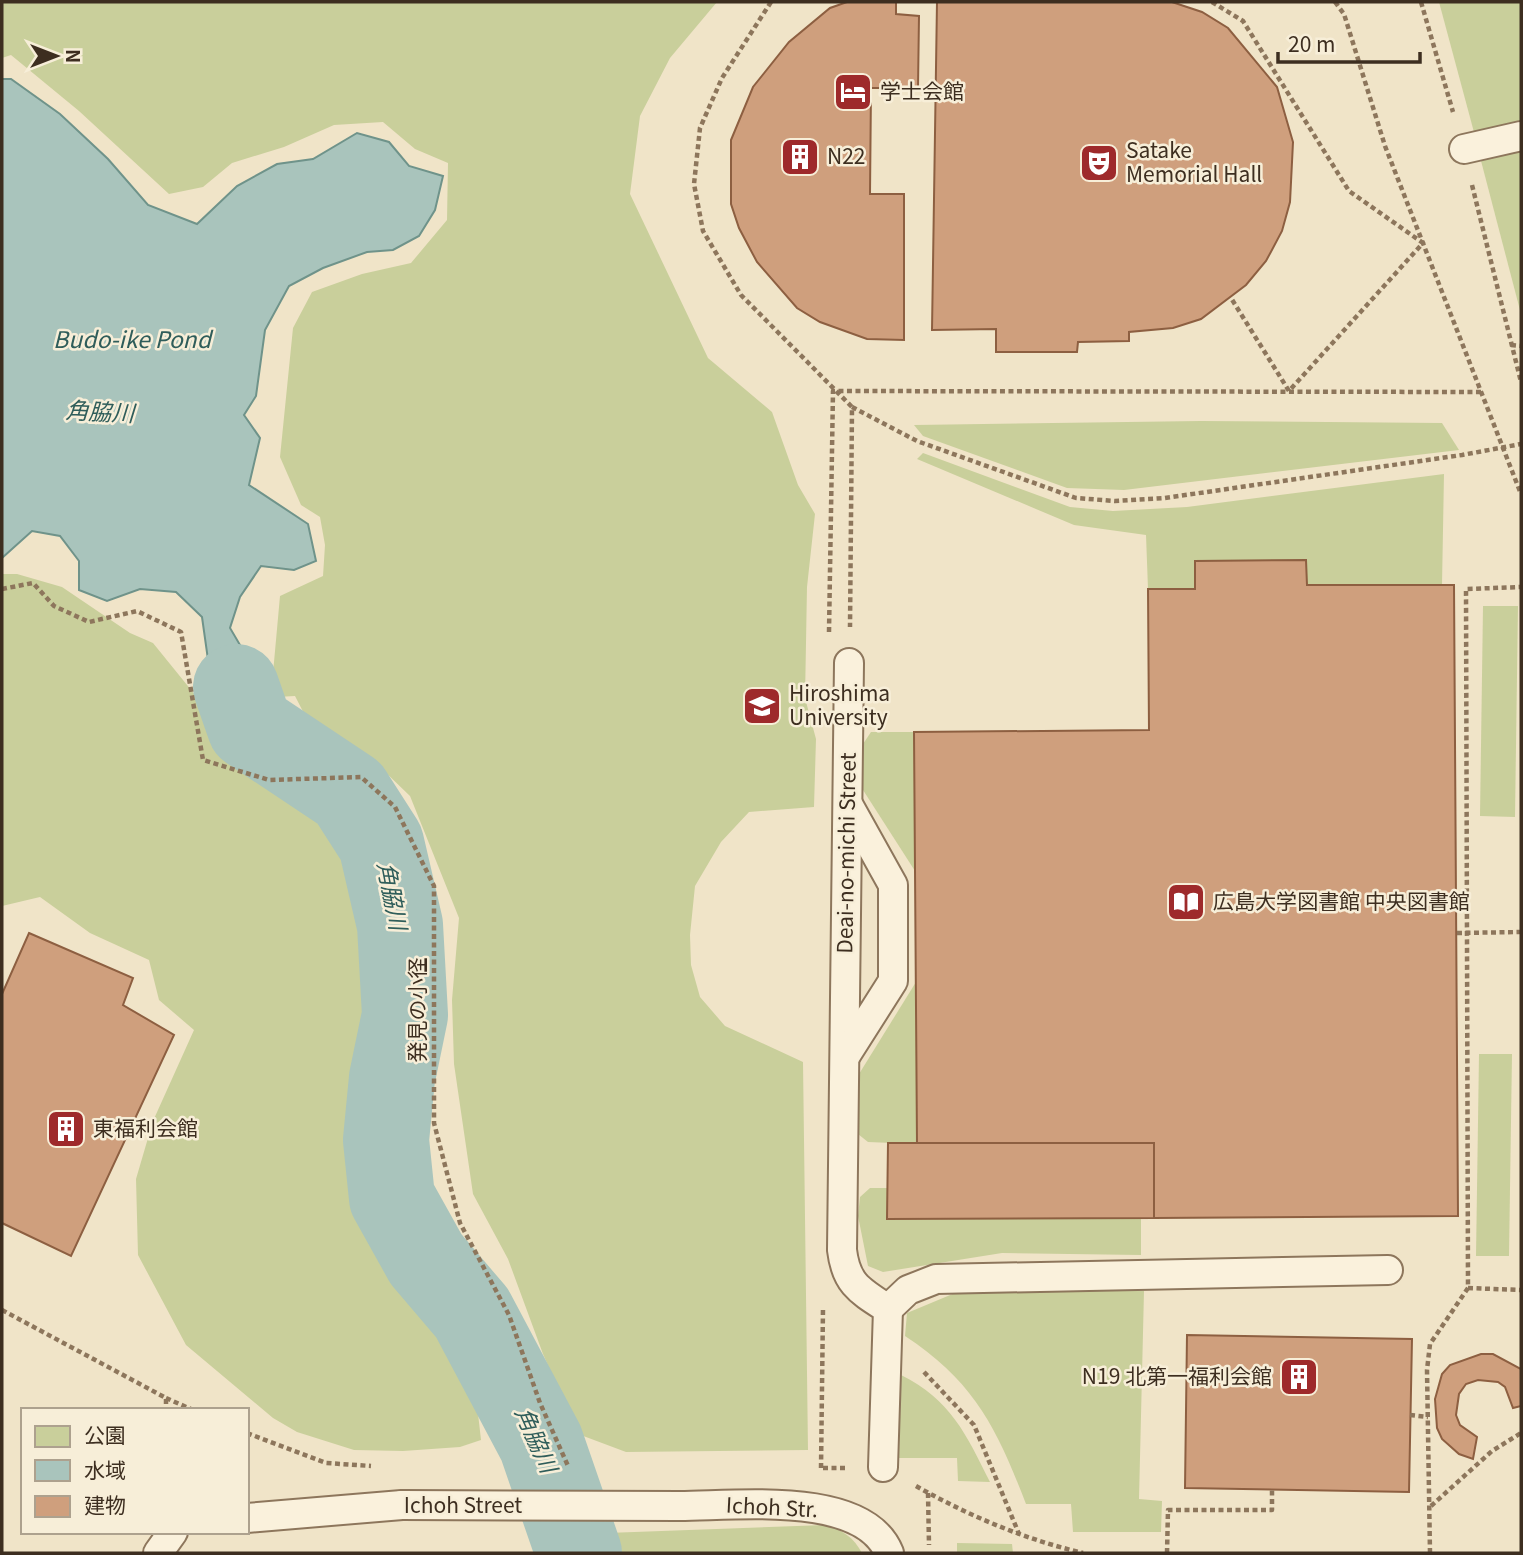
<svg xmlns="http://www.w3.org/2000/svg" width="1523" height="1555" viewBox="0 0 1523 1555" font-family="Georgia,'Noto Sans JP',serif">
<rect width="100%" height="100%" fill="#f0e4c8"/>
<!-- green -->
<g fill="#c9cf9b">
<path d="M2,2h715l-47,56 -30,58 -10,78 78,164 64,54 26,73 17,29 -8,73 -2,111 11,41 -2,68 -65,5 -28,30 -26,44 -5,49 1,30 9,32 25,29 78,36 5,388 -182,2 -48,-18 -35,-80 -35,-95 -35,-65 -19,-130 -2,-64 7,-82 -49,-122 -29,-28 -50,-2 -36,-70 -18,1 -4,-24 7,-77 43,-20 2,-31 -5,-28 -19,-12 -21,-48 13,-129 19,-36 50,-18 49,-11 36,-43 1,-57 -33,-14 -32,-27 -49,3 -50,22 -52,16 -29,24 -34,7 -90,-83 -68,-56 -9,3z"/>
<path d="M1439,2h82v122l-46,12z"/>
<path d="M1521,148v166l-41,-157z"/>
<path d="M1201,421l241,2 17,27 -335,40 -57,-2 -144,-52 -9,-11z"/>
<path d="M923,453l147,54 43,4 74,-4 257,-33 -2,111h-135l-1,-25 -110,1 -1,28h-47l-2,-54 -72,-10 -157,-66z"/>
<path d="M2,574h15l45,13 68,46 23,10 77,95 116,80 21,52 15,120 -22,126 9,91 40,75 34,33 20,35 12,37 6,53 -21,7 -57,4 -49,-1 -57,-18 -24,-14 -87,-73 -48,-90 -2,-76 17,-58 41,-91 -35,-30 -10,-40 -59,-27 -50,-36 -38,9z"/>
<path d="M1483,606h35l-3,211 -35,-1z"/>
<path d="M871,732h43l1,139 -52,-81v-46z"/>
<path d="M916,982l1,162 -49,-2 -10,-8 1,-60z"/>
<path d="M1479,1054h33l-3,202h-33z"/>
<path d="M870,1188h17v31l254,-1v37l-139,-2 -119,19 -15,-6 -10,-50 2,-19z"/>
<path d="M1045,1288l99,3 -5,208 23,2 -1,31h-88l-2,-28h-45c-29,-75 -51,-122 -121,-168l2,-23 48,-20z"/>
<path d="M901,1375c50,25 65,59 89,107l-32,-1 -1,-23h-58z"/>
<path d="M825,1525c17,4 29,13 37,28h-248l-7,-20z"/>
<path d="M957,1543l55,1 1,9h-56z"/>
</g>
<!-- water -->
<path fill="#a9c4bc" stroke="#6f938a" stroke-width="2" d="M2,79h9l49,35 48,45 40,46 49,19 40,-38 40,-22 36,-5 44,-26 32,9 20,24 34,10 -8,34 -16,26 -26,14 -26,2 -44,16 -34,18 -24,44 -9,66 -12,19 16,23 -11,47 59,39 8,37 -22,9 -33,-4 -21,31 -10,31 20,34 8,41 45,25 10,40 -43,3 -54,-25 -3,-51 -11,-78 -26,-25 -36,-3 -33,12 -28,-11v-29l-19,-25 -28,-5 -30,27z"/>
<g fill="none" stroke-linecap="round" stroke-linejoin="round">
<!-- river -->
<path stroke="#a9c4bc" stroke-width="86" d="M236,687l14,40 99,66 32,50 19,82 5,90 -13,63 -6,62 6,58 34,61 46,54 69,130 38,110"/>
</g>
<!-- building -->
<g fill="#cf9f7d" stroke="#8d5f41" stroke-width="2">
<path d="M847,2h49v12l23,2 -1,72h-47l-1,106h34v146l-37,-1 -47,-17 -23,-14 -40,-46 -18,-34 -8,-24v-64l22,-53 36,-45 41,-34z"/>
<path d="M937,2h235l30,10 26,16 49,59 16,55 -3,60 -8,29 -16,30 -20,24 -45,34 -28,9 -44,4v9l-51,1 -1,10h-81v-23l-64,1z"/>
<path d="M1306,560l1,25h147l4,631 -304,2v-75l-237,1 -3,-412 235,-2 -1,-141h47v-28z"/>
<path d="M29,933l104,45 -10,27 51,30 -103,221 -69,-33v-229z"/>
<path d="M888,1143h266v75l-267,1z"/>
<path d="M1187,1335l225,4 -3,153 -224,-4z"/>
<path d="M1481,1354h12l28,15v37l-8,2 -8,-21 -7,-5 -20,-2 -12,4 -7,10 -3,21 4,10 17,12 -4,22 -14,-5 -17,-15 -5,-11 -2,-29 7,-25 8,-9z"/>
</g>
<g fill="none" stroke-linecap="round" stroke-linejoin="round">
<defs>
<g id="lane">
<path d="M1464,149l57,-13"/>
<path d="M849,663l-7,587c4,34 18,41 46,59l-5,158"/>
<path d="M846,1055l47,-74v-96l-44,-79"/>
<path d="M888,1309l20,-19 28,-11 452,-9"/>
<path d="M680,1506c55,0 184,-16 209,47"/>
<path d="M247,1518l155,-13"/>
<path d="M158,1553l15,-21"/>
</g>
</defs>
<!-- lane casing -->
<use href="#lane" stroke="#8d765c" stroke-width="32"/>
<!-- path -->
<g stroke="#8d765c" stroke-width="4.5" stroke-dasharray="5 3.5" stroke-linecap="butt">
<path d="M771,2l-49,76 -22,50 -6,56 9,47 38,64 111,112 -2,220"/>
<path d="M1212,2l31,19 106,170 74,52 -134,148 -58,-93"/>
<path d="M1335,2l9,12 41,132 136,348"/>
<path d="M1421,2l32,110"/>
<path d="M1472,185l49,197"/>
<path d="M1511,345l10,1"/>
<path d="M852,407l65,34 159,57 39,3 50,-3 297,-43 59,-11"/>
<path d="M2,589l31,-6 21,23 35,16 48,-11 44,21 22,128 66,20 92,-3 34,30 39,79v237l26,100 49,92 31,88 28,63"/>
<path d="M829,632l4,-241 648,1"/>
<path d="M1457,933l64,-1"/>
<path d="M1468,1288l53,2"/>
<path d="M2,1310l164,88v12"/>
<path d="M924,1372l50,53 45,109"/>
<path d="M166,1398l27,12"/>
<path d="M1410,1415l18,2"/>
<path d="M247,1433l79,30 45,3"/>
<path d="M821,1468l2,-160"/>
<path d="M823,1468h23"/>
<path d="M916,1486c53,30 108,53 167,67"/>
<path d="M928,1493l1,52"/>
<path d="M1431,1506l61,-55 29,-18"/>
<path d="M1167,1553l1,-43h104v-21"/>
<path d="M1430,1553l-3,-183 3,-26 38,-56 -2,-699 55,-2"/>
</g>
<!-- lane -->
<use href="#lane" stroke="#faf1dc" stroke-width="28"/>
<defs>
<path id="lane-bridge" d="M402,1505l278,1"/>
</defs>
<!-- lane-bridge casing -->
<use href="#lane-bridge" stroke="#8d765c" stroke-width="32" stroke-linecap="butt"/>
<!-- lane-bridge -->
<use href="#lane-bridge" stroke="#faf1dc" stroke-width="28"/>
</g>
<!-- icons -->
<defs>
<symbol id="hotel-square" viewBox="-11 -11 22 22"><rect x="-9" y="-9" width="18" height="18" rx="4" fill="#9e2a2b" stroke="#f7eed8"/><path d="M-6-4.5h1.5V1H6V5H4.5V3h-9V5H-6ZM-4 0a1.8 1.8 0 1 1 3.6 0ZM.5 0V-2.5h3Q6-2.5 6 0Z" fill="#fff"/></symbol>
<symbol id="building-square" viewBox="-11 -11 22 22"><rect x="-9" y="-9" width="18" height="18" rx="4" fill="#9e2a2b" stroke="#f7eed8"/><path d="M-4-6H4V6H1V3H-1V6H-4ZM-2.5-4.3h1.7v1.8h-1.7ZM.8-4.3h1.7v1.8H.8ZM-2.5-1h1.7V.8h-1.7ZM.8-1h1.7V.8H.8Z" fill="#fff"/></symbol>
<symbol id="theatre-square" viewBox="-11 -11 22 22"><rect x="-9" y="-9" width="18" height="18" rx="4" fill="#9e2a2b" stroke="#f7eed8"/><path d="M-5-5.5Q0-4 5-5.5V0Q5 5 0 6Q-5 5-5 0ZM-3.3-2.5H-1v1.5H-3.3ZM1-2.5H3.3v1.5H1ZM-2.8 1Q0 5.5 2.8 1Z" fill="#fff"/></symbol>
<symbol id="university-square" viewBox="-11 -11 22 22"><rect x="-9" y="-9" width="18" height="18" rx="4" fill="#9e2a2b" stroke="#f7eed8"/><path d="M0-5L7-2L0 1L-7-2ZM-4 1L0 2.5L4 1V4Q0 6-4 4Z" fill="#fff"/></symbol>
<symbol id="library-square" viewBox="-11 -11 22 22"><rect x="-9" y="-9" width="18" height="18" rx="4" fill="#9e2a2b" stroke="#f7eed8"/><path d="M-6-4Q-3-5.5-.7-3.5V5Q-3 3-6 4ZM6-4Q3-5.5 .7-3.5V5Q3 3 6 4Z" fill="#fff"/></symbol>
</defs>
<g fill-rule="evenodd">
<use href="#hotel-square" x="831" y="70" width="44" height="44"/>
<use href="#building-square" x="778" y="135" width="44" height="44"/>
<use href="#theatre-square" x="1077" y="141" width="44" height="44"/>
<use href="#university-square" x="740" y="684" width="44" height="44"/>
<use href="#library-square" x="1164" y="880" width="44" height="44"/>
<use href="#building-square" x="44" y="1107" width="44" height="44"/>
<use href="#building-square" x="1277" y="1355" width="44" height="44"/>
</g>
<g text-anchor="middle" stroke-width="5" stroke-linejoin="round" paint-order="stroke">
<!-- poi labels -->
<g font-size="21" fill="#3d2e20" stroke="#f7eed8" text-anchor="start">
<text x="880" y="99">学士会館</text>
<text x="1126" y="158">Satake<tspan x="1126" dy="24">Memorial Hall</tspan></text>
<text x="827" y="164">N22</text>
<text x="789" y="701">Hiroshima<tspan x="789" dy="24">University</tspan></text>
<text x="1213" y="909">広島大学図書館 中央図書館</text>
<text x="93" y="1136">東福利会館</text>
<text x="1272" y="1384" text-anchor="end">N19 北第一福利会館</text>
</g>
<!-- street labels -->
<g font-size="21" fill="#3d2e20" stroke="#f7eed8">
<text transform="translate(847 853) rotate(-89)" y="7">Deai-no-michi Street</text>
<text transform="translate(418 1010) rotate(-90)" y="7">発見の小径</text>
<text x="463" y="1513">Ichoh Street</text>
<text transform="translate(772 1508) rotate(3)" y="7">Ichoh Str.</text>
</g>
<!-- water labels -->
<g font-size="23" font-style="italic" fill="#2f5d5a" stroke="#f7eed8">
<text x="132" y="348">Budo-ike Pond</text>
<text transform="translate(100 412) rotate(3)" y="8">角脇川</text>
<text transform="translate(392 896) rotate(79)" y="8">角脇川</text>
<text transform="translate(536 1440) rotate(66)" y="8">角脇川</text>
</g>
</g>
<!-- border -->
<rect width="1523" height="1555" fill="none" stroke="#3d2e20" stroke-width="7"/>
<!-- legend -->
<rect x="21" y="1408" width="228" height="126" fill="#f7eed8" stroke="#ada18e" stroke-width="2"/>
<rect x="35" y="1426" width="35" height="21" fill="#c9cf9b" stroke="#ada18e" stroke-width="2"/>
<text x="84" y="1443" font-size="21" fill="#3d2e20">公園</text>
<rect x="35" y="1460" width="35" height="21" fill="#a9c4bc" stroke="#ada18e" stroke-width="2"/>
<text x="84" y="1478" font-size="21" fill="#3d2e20">水域</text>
<rect x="35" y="1496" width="35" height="21" fill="#cf9f7d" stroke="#ada18e" stroke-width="2"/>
<text x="84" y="1513" font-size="21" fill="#3d2e20">建物</text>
<!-- north arrow -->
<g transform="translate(56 56) rotate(90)" stroke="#f7eed8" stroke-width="5" paint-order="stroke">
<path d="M0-5L12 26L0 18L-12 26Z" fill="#3d2e20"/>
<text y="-10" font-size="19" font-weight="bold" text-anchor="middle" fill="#3d2e20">N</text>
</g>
<!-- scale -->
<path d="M1278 52v10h142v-10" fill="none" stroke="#3d2e20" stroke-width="3.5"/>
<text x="1288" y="52" font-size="21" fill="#3d2e20" stroke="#f7eed8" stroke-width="5" paint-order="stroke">20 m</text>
</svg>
